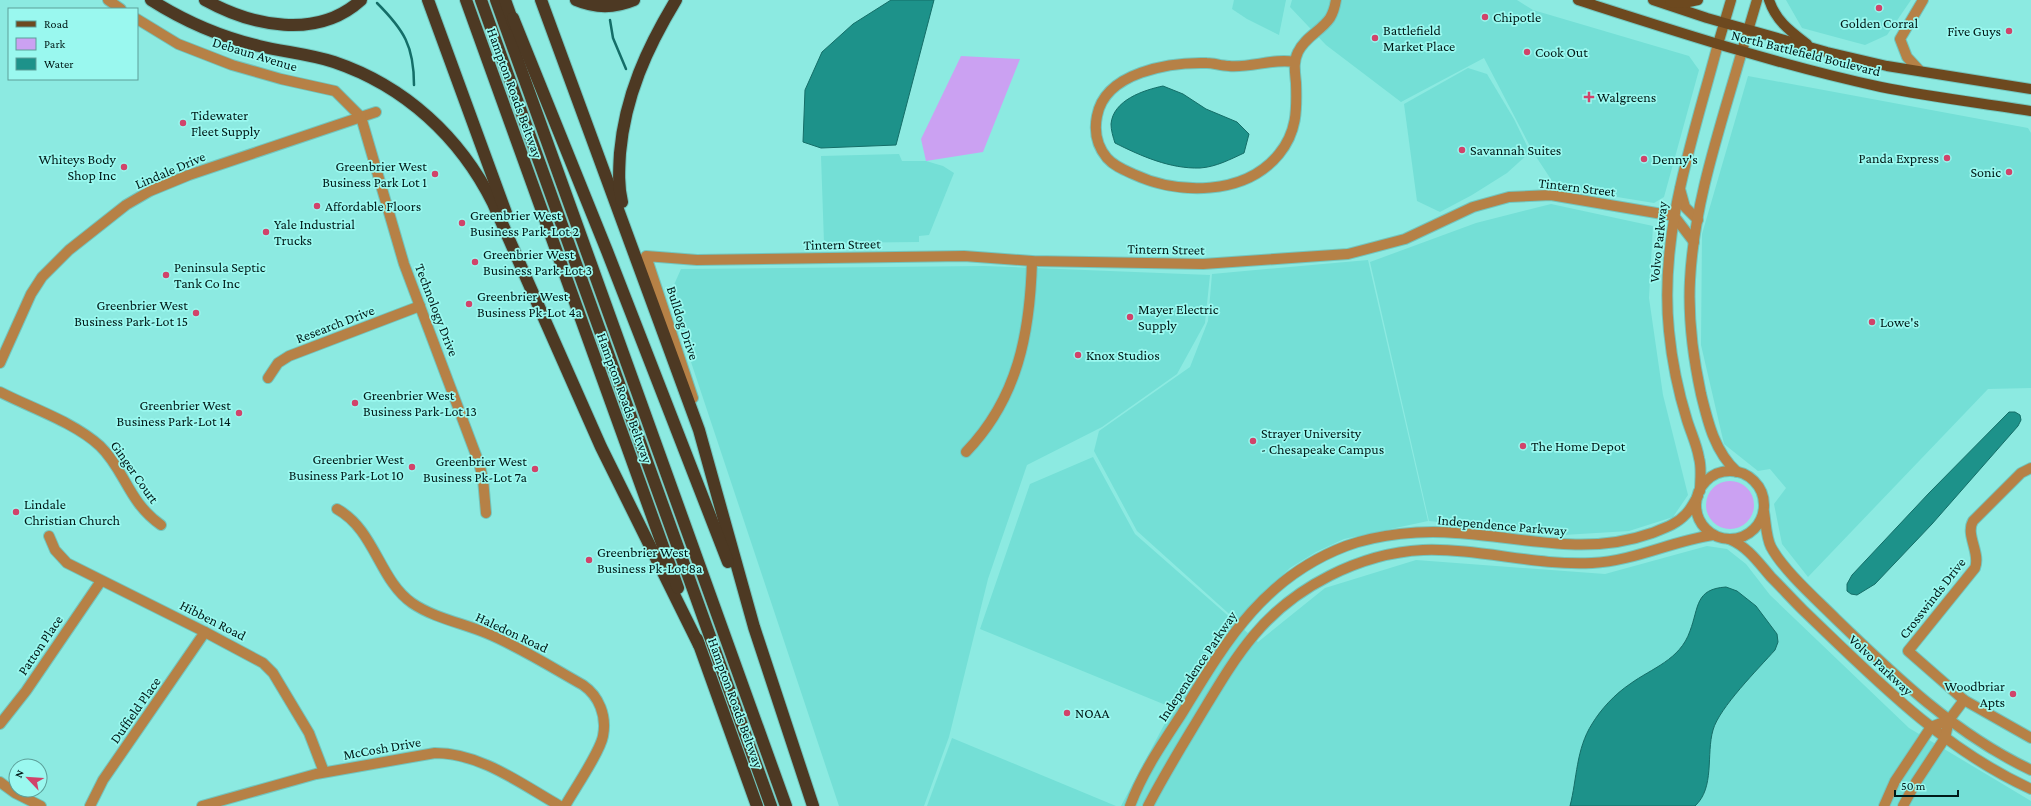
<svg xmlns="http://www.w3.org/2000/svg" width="2031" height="806" viewBox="0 0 2031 806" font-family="'Crimson Pro',serif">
<rect width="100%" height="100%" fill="#8ceae1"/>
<!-- built -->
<g fill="#74dfd6">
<path d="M1234,0h52l-7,35 -32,-16 -15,-10z"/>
<path d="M1292,0h225l16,10 156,46 10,14 -35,127 -10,6 -98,-16 -23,-35 -49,-94 -83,44 -75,-57 -36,-38z"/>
<path d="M1786,0h125l-24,35 -22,10 -63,-17z"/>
<path d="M1468,68l19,6 27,45 16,33 -23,21 -35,22 -32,17 -23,-11 -13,-97z"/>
<path d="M1748,76l280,52 3,5v255l-43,1 -180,188 -26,-33 -8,-40 12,-16 -16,-19 -12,2 -34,-27 -23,-99 1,-111z"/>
<path d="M899,154l3,7h24l17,5 11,7 -25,62 -10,1v6l-95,1 -3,-87z"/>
<path d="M1551,204l102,22 -4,72 14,97 25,100 -15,22 -44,14 -66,4 -134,-14 -59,-259 106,-39z"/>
<path d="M1368,260l60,261 -84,18 -28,13 -26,16 -53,53 -100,-90 -43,-80 5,-20 91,-64 18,-46 4,-47z"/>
<path d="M984,266l226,9 -5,48 -28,51 -75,53 -75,38 -39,114 -39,158 -25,69h-85l-170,-510 12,-27z"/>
<path d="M1093,457l42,77 123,108 67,-54 91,-28 189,14 102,-28 20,3 19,15 24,31 139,133 122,73v5h-910l52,-98 -193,-79 50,-145z"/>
<path d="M952,738l164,68h-189z"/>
</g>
<!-- green -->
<g fill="#cba1f2">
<path d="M961,56l59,3 -37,93 -57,9 -5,-22z"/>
<circle cx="1730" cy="505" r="24"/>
</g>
<!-- water -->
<g fill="#1d928a" stroke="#146e68">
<path d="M891,0h43l-38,145 -75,3 -18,-6 2,-52 17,-38 31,-28z"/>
<path d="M1163,86l20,8 23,15 31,13 12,12 -5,19c-13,6 -28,14 -44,15 -30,1 -59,-12 -85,-25 -2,-6 -4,-13 -4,-19 2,-24 33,-34 52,-38z"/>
<path d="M2009,412h6l5,3 1,5 -3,6 -86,98 -57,60 -18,11 -6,-1 -4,-3v-7l5,-9 77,-82z"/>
<path d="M1726,587l11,4 19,15 21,28 1,8 -3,8c-16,18 -56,58 -62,80 -7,24 2,58 -18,76h-125c7,-27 6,-57 22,-82 9,-15 23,-30 38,-40 22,-16 50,-24 60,-53 9,-24 5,-42 36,-44z"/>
</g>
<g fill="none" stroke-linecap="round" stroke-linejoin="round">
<!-- stream -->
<g stroke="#146e68" stroke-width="2.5">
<path d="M377,3c27,27 37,43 37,82"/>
<path d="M610,20l3,18 13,31"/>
</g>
<defs>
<g id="minor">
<path d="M1294,62c-19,-4 -44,6 -65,4 -8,0 -15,-3 -22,-3 -37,-1 -102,9 -110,53 -3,15 0,30 10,42 7,8 17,12 26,16 45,21 112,22 146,-20 18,-22 18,-44 17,-71 -1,-11 -3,-21 2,-31 7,-15 23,-21 32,-34 3,-5 5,-12 6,-18"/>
<path d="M1920,71l-13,-14 -7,-18 23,-39"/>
<path d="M376,112l-15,5 43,147 75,199 4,16 3,34"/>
<path d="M1680,189l5,18 13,13"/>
<path d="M268,378l10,-15 11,-7 131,-50"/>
<path d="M0,392c31,16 74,30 100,54 25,24 28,56 61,79"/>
<path d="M693,398l-47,-142 51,4 267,-4 68,5 171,3 145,-10 57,-15 68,-32 36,-10 42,-2 123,21 20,26"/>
<path d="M966,452c52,-54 64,-119 66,-191"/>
<path d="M2031,468l-10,5 -48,48c-8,14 8,32 2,47l-67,83 56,49 67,38"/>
<circle cx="1730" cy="505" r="34"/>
<path d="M1737,472c-22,-20 -29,-49 -36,-78 -8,-37 -13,-76 -11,-114 4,-78 31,-155 52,-229"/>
<path d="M1700,491c0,-11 2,-23 -1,-33 -2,-13 -8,-25 -12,-38 -9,-29 -15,-58 -18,-89 -10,-99 24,-192 49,-287"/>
<path d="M337,509c38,21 42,71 75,94 22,15 50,20 74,30 34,14 65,34 97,52 16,11 24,31 20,51 -3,16 -29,54 -38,70"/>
<path d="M1764,512c2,11 2,25 7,35 13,24 45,52 65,72 60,58 119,115 195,151"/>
<path d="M49,536l6,14 12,13 138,69 58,31 10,10 36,60 15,39"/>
<path d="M1729,539c19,8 29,23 42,38 11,11 21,22 32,33 70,67 138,138 228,179"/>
<path d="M1949,720l15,-20"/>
<path d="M0,724l26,-33 75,-110"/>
<path d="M0,782l15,11 26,13"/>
<path d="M90,806l13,-26 102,-148"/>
<path d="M202,806l114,-32 119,-21c46,0 86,31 125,53"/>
<path d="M1130,806c12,-33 32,-62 51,-91 44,-72 81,-137 165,-169 33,-12 75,-16 110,-13 68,4 129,24 196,0 13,-5 25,-9 34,-19 5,-5 8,-12 12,-18"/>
<path d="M1148,806c16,-31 34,-60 52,-90 17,-28 33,-56 54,-81 40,-48 106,-82 169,-85 57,-2 112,16 169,13 42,-2 80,-22 121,-28"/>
<path d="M1884,806l11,-25 36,-54 18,-7 -4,18 -29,44 -13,24"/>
</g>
<g id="tertiary">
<path d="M108,0l13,9"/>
<path d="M0,363l31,-69 11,-17 27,-27 57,-45 24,-14 39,-16 172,-58 -26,-26 -54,-12 -49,-14 -54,-21 -41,-25"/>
</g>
<g id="secondary">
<path d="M1718,44l13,-44"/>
<path d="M1742,51l15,-51"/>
</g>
<g id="primary">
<path d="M1578,0c100,32 201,65 303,87 50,10 100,16 150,24"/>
<path d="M1653,0l54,18 120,34 60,14 144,23"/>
<path d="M1769,0c7,21 21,31 38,44"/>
<path d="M1670,2l14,1 14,-3"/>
</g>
<g id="motorway">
<path d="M151,0c33,21 70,37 108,46 25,6 50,8 75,16 71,24 126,75 159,141l108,244 98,198"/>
<path d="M205,0c47,26 112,40 156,0"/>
<path d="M428,0l78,213"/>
<path d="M466,0l212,588"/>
<path d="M481,0l290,806"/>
<path d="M496,0l290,806"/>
<path d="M505,0l9,25"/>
<path d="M541,0l158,430 55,197 59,179"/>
<path d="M576,0c19,8 39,8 58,0"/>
<path d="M513,18l94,233 121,311"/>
<path d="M622,202c-4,-17 -3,-32 -2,-49 5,-57 27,-105 56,-153"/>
<path d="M697,639l60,167"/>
</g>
</defs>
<!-- minor casing -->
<use href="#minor" stroke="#73c5bd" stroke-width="12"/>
<!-- tertiary casing -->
<use href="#tertiary" stroke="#73c5bd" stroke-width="12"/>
<!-- secondary casing -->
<use href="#secondary" stroke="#73c5bd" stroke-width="12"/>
<!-- primary casing -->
<use href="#primary" stroke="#73c5bd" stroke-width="12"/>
<!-- motorway casing -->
<use href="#motorway" stroke="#73c5bd" stroke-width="14"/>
<!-- minor -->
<use href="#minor" stroke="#b68146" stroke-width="10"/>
<!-- tertiary -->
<use href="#tertiary" stroke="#b68146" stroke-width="10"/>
<!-- secondary -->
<use href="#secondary" stroke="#8d602a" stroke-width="10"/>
<!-- primary -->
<use href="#primary" stroke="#6d491f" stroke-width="10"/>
<!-- motorway -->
<use href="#motorway" stroke="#4d3923" stroke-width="12"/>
</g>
<!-- markers -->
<g fill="#d1436a" stroke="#9af8ef" stroke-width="1.5">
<circle cx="1879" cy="8" r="4"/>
<circle cx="1485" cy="17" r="4"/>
<circle cx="2009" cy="31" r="4"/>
<circle cx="1375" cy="38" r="4"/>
<circle cx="1527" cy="52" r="4"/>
<path d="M1587 91h4v4h4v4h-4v4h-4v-4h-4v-4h4z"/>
<circle cx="183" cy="123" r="4"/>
<circle cx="1462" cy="150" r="4"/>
<circle cx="1947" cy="158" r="4"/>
<circle cx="1644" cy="159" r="4"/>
<circle cx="124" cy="167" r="4"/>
<circle cx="2009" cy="172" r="4"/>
<circle cx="435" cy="174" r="4"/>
<circle cx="317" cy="206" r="4"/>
<circle cx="462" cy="223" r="4"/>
<circle cx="266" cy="232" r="4"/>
<circle cx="475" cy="262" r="4"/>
<circle cx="166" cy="275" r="4"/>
<circle cx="469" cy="304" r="4"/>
<circle cx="196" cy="313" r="4"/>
<circle cx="1130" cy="317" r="4"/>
<circle cx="1872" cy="322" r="4"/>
<circle cx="1078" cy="355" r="4"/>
<circle cx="355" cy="403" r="4"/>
<circle cx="239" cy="413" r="4"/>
<circle cx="1253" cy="441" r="4"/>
<circle cx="1523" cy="446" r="4"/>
<circle cx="412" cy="467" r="4"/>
<circle cx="535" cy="469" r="4"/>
<circle cx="16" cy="512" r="4"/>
<circle cx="589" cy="560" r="4"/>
<circle cx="2013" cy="694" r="4"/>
<circle cx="1067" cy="713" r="4"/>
</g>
<g text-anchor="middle" stroke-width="3.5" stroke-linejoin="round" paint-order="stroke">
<!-- poi labels -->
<g font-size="14" fill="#001a18" stroke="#9af8ef" text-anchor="start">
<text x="1493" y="22">Chipotle</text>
<text x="1879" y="28" text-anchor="middle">Golden Corral</text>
<text x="1383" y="35">Battlefield<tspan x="1383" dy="16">Market Place</tspan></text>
<text x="2001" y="36" text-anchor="end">Five Guys</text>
<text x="1535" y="57">Cook Out</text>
<text x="1597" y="102">Walgreens</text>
<text x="191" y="120">Tidewater<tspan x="191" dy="16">Fleet Supply</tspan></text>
<text x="1470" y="155">Savannah Suites</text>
<text x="1939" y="163" text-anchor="end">Panda Express</text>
<text x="116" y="164" text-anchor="end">Whiteys Body<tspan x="116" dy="16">Shop Inc</tspan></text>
<text x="1652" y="164">Denny's</text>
<text x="427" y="171" text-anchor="end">Greenbrier West<tspan x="427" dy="16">Business Park Lot 1</tspan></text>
<text x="2001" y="177" text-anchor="end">Sonic</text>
<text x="325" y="211">Affordable Floors</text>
<text x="470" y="220">Greenbrier West<tspan x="470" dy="16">Business Park-Lot 2</tspan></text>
<text x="274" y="229">Yale Industrial<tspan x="274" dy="16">Trucks</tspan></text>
<text x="483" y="259">Greenbrier West<tspan x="483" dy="16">Business Park-Lot 3</tspan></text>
<text x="174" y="272">Peninsula Septic<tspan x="174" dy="16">Tank Co Inc</tspan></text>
<text x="477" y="301">Greenbrier West<tspan x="477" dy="16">Business Pk-Lot 4a</tspan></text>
<text x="188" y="310" text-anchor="end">Greenbrier West<tspan x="188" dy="16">Business Park-Lot 15</tspan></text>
<text x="1138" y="314">Mayer Electric<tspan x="1138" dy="16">Supply</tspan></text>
<text x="1880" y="327">Lowe's</text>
<text x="1086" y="360">Knox Studios</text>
<text x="363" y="400">Greenbrier West<tspan x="363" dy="16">Business Park-Lot 13</tspan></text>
<text x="231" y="410" text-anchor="end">Greenbrier West<tspan x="231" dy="16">Business Park-Lot 14</tspan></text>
<text x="1261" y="438">Strayer University<tspan x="1261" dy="16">- Chesapeake Campus</tspan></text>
<text x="1531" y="451">The Home Depot</text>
<text x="404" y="464" text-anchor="end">Greenbrier West<tspan x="404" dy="16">Business Park-Lot 10</tspan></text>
<text x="527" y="466" text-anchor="end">Greenbrier West<tspan x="527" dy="16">Business Pk-Lot 7a</tspan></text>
<text x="24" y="509">Lindale<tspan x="24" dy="16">Christian Church</tspan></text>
<text x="597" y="557">Greenbrier West<tspan x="597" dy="16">Business Pk-Lot 8a</tspan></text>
<text x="2005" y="691" text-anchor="end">Woodbriar<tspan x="2005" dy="16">Apts</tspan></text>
<text x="1075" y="718">NOAA</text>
</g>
<!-- street labels -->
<g font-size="14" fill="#001a18" stroke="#9af8ef">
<text transform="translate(1806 53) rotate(14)" y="5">North Battlefield Boulevard</text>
<text transform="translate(255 54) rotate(17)" y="5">Debaun Avenue</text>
<text transform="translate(515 93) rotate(70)" y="5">Hampton Roads Beltway</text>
<text transform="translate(170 170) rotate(-23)" y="5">Lindale Drive</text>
<text transform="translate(1577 187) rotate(7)" y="5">Tintern Street</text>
<text transform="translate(1658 242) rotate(-84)" y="5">Volvo Parkway</text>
<text transform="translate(842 244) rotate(-1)" y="5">Tintern Street</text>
<text transform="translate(1166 249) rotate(1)" y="5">Tintern Street</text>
<text transform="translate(437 310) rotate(69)" y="5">Technology Drive</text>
<text transform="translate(683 323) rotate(72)" y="5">Bulldog Drive</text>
<text transform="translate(335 324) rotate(-21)" y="5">Research Drive</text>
<text transform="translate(625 398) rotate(70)" y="5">Hampton Roads Beltway</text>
<text transform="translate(135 472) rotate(55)" y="5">Ginger Court</text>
<text transform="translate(1502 525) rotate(5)" y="5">Independence Parkway</text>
<text transform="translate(1932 598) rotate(-52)" y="5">Crosswinds Drive</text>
<text transform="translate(213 620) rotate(27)" y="5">Hibben Road</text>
<text transform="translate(512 632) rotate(25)" y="5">Haledon Road</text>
<text transform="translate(40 645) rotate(-56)" y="5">Patton Place</text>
<text transform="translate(1881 665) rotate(43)" y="5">Volvo Parkway</text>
<text transform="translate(1197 666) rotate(-56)" y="5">Independence Parkway</text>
<text transform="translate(736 703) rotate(70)" y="5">Hampton Roads Beltway</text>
<text transform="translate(135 710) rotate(-55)" y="5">Duffield Place</text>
<text transform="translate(382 748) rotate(-10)" y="5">McCosh Drive</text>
</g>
</g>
<!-- legend -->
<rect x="8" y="8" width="130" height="72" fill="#9af8ef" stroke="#5c9f99"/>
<rect x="16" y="21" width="20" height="6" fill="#6d491f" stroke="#5c9f99"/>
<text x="44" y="28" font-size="12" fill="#001a18">Road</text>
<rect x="16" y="38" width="20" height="12" fill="#cba1f2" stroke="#5c9f99"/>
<text x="44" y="48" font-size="12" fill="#001a18">Park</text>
<rect x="16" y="58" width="20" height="12" fill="#1d928a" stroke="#5c9f99"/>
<text x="44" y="68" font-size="12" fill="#001a18">Water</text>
<!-- north arrow -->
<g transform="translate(28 778) rotate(295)"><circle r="19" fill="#9af8ef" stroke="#5c9f99"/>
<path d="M0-3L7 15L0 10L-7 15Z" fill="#d1436a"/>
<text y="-6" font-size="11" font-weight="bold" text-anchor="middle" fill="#001a18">N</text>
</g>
<!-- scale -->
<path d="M1895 790v6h63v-6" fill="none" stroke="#001a18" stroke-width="2"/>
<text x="1901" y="790" font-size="12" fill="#001a18" stroke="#9af8ef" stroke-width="3" paint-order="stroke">50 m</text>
</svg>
